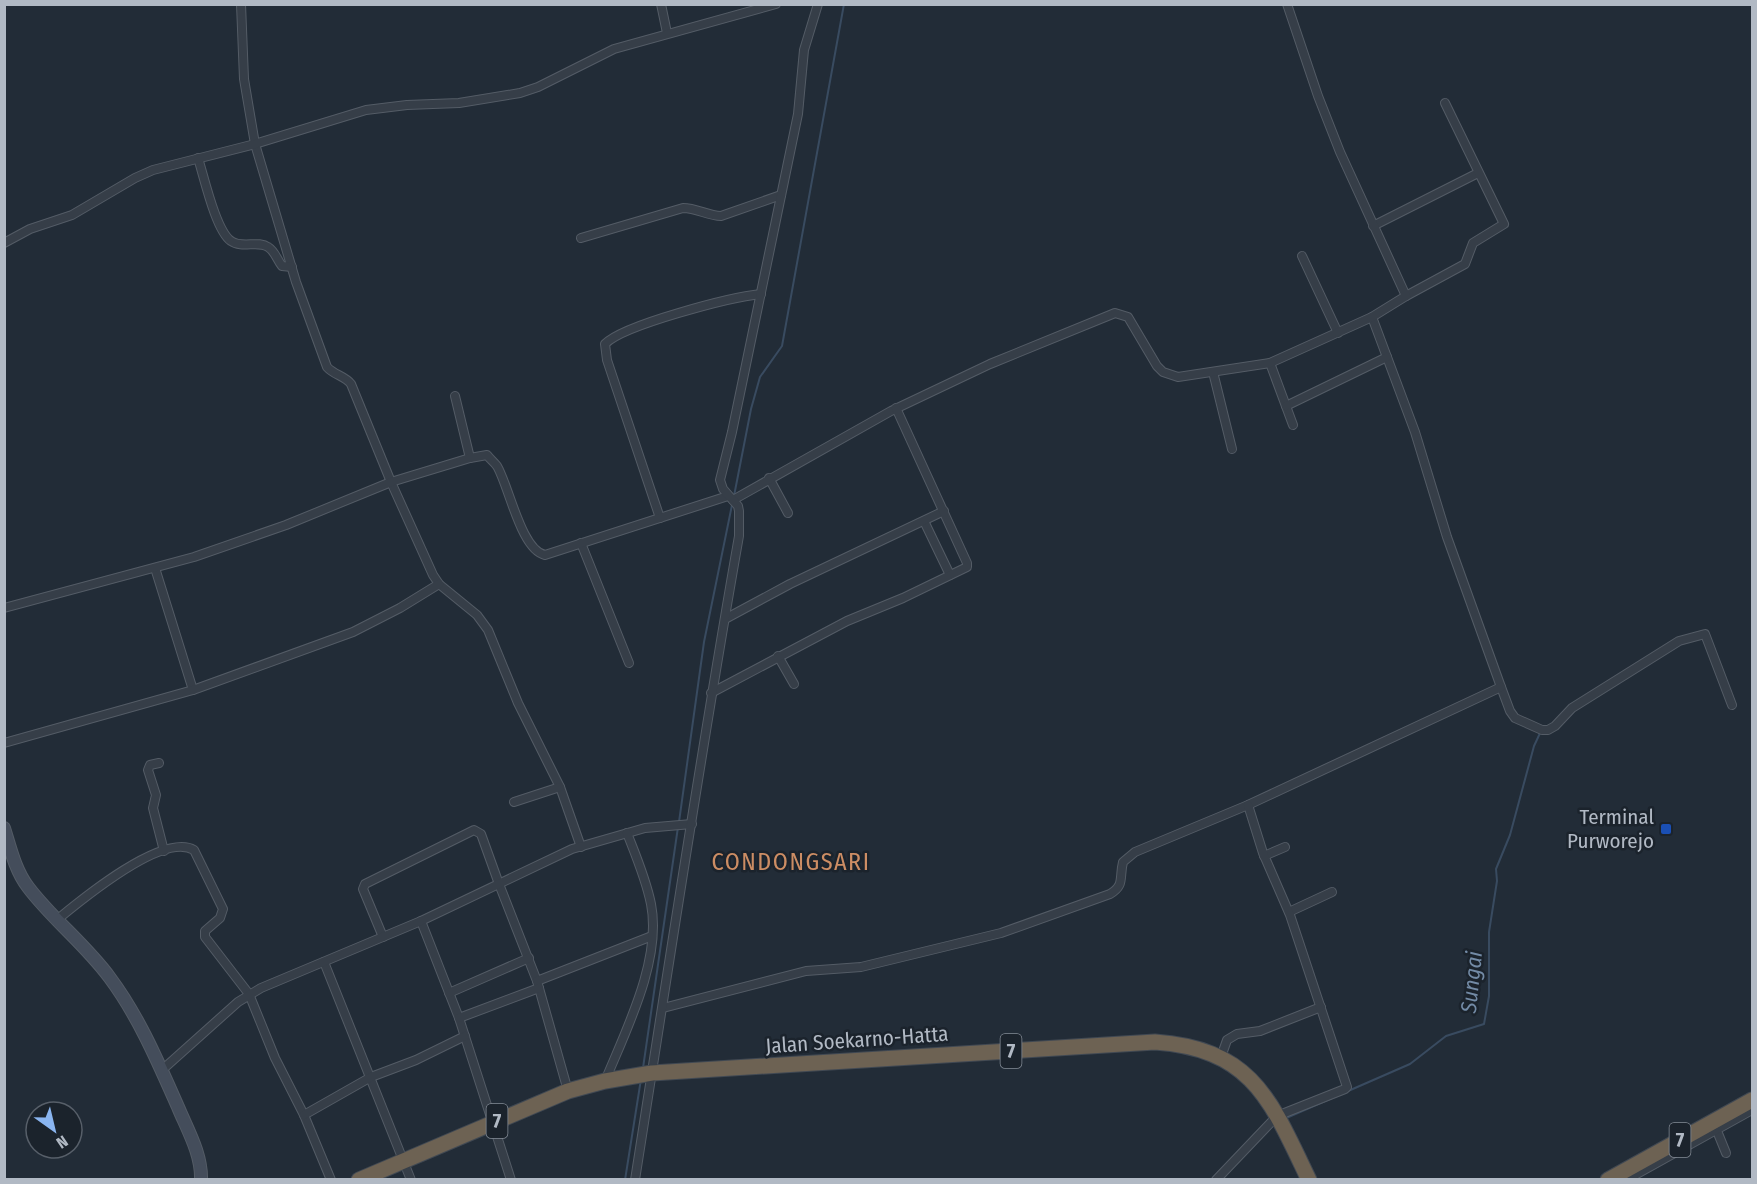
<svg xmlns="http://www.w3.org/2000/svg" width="1757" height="1184" viewBox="0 0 1757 1184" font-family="'Fira Sans Condensed',sans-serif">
<rect width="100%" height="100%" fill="#222c37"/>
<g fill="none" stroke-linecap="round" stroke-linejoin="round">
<!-- stream -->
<g stroke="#394b60" stroke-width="2">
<path d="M734,496l17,-87 9,-32 22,-31 62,-342"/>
<path d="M679,822l25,-180 28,-137"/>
<path d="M643,1068l35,-241"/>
<path d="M1284,1119l126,-55 36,-28 38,-12 5,-28v-64l8,-51 -1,-12 14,-34 24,-89 7,-15"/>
<path d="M625,1180l16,-101"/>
</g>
<defs>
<g id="street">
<path d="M241,4l3,75 11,65 41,138 31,85c7,8 18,9 24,17l40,98 42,93 6,9 38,31 11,15 30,73 42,84 21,60"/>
<path d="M661,4l6,29"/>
<path d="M198,158c6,19 18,73 33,83 11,8 27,-1 37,6 7,4 9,13 14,19l10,1"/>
<path d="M1373,226l105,-53"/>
<path d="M581,238l102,-30c14,0 25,8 38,8l60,-21"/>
<path d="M4,243l26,-14 42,-14 63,-37 18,-8 102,-26 111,-34 41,-5 52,-2 61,-10 18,-6 76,-38 162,-45"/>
<path d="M1302,256l36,77"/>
<path d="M1406,296l59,-32 8,-21 31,-19 -59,-121"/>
<path d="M1372,317l43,115 32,105 54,150 9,24 5,7 27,12h6l7,-4 17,-18 107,-67 26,-7 27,71"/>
<path d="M1270,363l23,62"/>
<path d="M1213,372l19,77"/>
<path d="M455,396l15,62"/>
<path d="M1286,406l101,-49"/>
<path d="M769,478l19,35"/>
<path d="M733,500l158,-89 99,-47 125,-51 13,4 29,49 6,6 15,5 92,-14 102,-46 34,-21 -66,-144 -22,-56 -31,-92"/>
<path d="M660,518l-53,-158 -2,-16c18,-19 126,-47 156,-50"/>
<path d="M924,521l26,54"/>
<path d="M581,543l48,120"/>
<path d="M155,568l38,122"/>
<path d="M4,608l190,-51 92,-32 105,-43 79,-24 17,-3c3,4 7,7 10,11 12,20 24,84 48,89l183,-59"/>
<path d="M725,619l65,-35 154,-73"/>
<path d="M778,656l16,28"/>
<path d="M711,693l136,-72 56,-23 64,-31v-4l-71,-155"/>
<path d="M4,743l189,-53 160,-58 47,-24 39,-24"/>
<path d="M159,763l-9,2 -2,5 8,25 -3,13 11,43"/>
<path d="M514,802l46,-15"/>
<path d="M1264,856l21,-9"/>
<path d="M1289,912l43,-20"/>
<path d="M58,919c23,-19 105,-87 136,-69l29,59 -3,9 -15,13v6l44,57 26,64 29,57 27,65"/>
<path d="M421,921l38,97 52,162"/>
<path d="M383,937l-20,-48 2,-5 109,-54 7,4 18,50 38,97 31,110"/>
<path d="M324,962l87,218"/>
<path d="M537,981l115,-45"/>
<path d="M449,993l80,-35"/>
<path d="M663,1008l143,-37 55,-4 140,-34 109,-39c15,-9 9,-16 13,-32l12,-10 113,-47 253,-118"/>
<path d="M459,1018l80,-30"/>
<path d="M1221,1057l6,-17 10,-6 23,-3 61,-24"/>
<path d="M162,1070l76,-68 23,-14 160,-67 151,-72 73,-21 47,-4"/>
<path d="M605,1081c21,-51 57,-121 46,-177 -5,-25 -15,-48 -24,-71"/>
<path d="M304,1115l67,-38 45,-17 49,-24"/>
<path d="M1715,1126l11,27"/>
<path d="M635,1180c34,-215 66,-430 104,-644v-25l-1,-5 -15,-17 -3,-9 12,-48 66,-318 6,-64 14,-46"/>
<path d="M1216,1180l61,-64 68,-27 2,-2 -57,-172 -27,-62 -15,-48"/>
<path d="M1626,1180l126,-70"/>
</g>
<path id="secondary" d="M4,828c6,19 11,42 24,59 24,32 58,58 82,91 29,39 48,84 68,129 9,22 24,47 23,73"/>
<g id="highway">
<path d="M359,1180l209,-89 37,-10 47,-8 503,-31c98,7 116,59 154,138"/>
<path d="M1608,1180l144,-80"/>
</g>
</defs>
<!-- street casing -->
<use href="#street" stroke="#545c66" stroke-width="10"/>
<!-- secondary casing -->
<use href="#secondary" stroke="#545c66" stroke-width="14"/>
<!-- highway casing -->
<use href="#highway" stroke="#414953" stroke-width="17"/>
<!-- street -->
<use href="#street" stroke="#363e48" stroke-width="8"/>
<!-- secondary -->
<use href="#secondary" stroke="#444d5b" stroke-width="12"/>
<!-- highway -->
<use href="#highway" stroke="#6d6253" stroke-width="15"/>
</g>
<!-- markers -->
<rect fill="#1a4fb4" stroke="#1b232c" stroke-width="2" x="1660" y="823" width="12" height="12" rx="3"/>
<g text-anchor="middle" stroke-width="5" stroke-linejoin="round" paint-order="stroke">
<!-- shield labels -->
<g fill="#1b232c" stroke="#848c96" stroke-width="1.5">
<rect x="1000.5" y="1034" width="21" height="34" rx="4.5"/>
<rect x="486.5" y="1104" width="21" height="34" rx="4.5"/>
<rect x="1669.5" y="1123" width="21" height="34" rx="4.5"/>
</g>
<g font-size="20" font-weight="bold" fill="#b1b9c4">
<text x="1011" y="1058">7</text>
<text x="497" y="1128">7</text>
<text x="1680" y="1147">7</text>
</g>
<!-- poi labels -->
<g font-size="21" fill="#b1b9c4" stroke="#1b232c" text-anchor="end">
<text x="1654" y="824">Terminal<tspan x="1654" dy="24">Purworejo</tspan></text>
</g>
<!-- street labels -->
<g font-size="21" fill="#b1b9c4" stroke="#1b232c">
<text transform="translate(857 1040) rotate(-4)" y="7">Jalan Soekarno-Hatta</text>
</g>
<!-- water labels -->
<g font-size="22" font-style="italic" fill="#738ba6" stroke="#1b232c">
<text transform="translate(1471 982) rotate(-84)" y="8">Sungai</text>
</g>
<!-- quarter labels -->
<g font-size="24" letter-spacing="1.5" fill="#cc8d64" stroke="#1b232c">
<text x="791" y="870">CONDONGSARI</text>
</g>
</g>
<!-- border -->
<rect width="1757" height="1184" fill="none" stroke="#b1b9c4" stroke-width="12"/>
<!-- north arrow -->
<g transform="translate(54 1130) rotate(146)"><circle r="28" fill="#1b232c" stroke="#575f69" stroke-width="1.5"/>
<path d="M0-4.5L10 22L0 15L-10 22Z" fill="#8ab5f0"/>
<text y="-9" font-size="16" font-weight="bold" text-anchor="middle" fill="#b1b9c4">N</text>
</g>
</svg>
